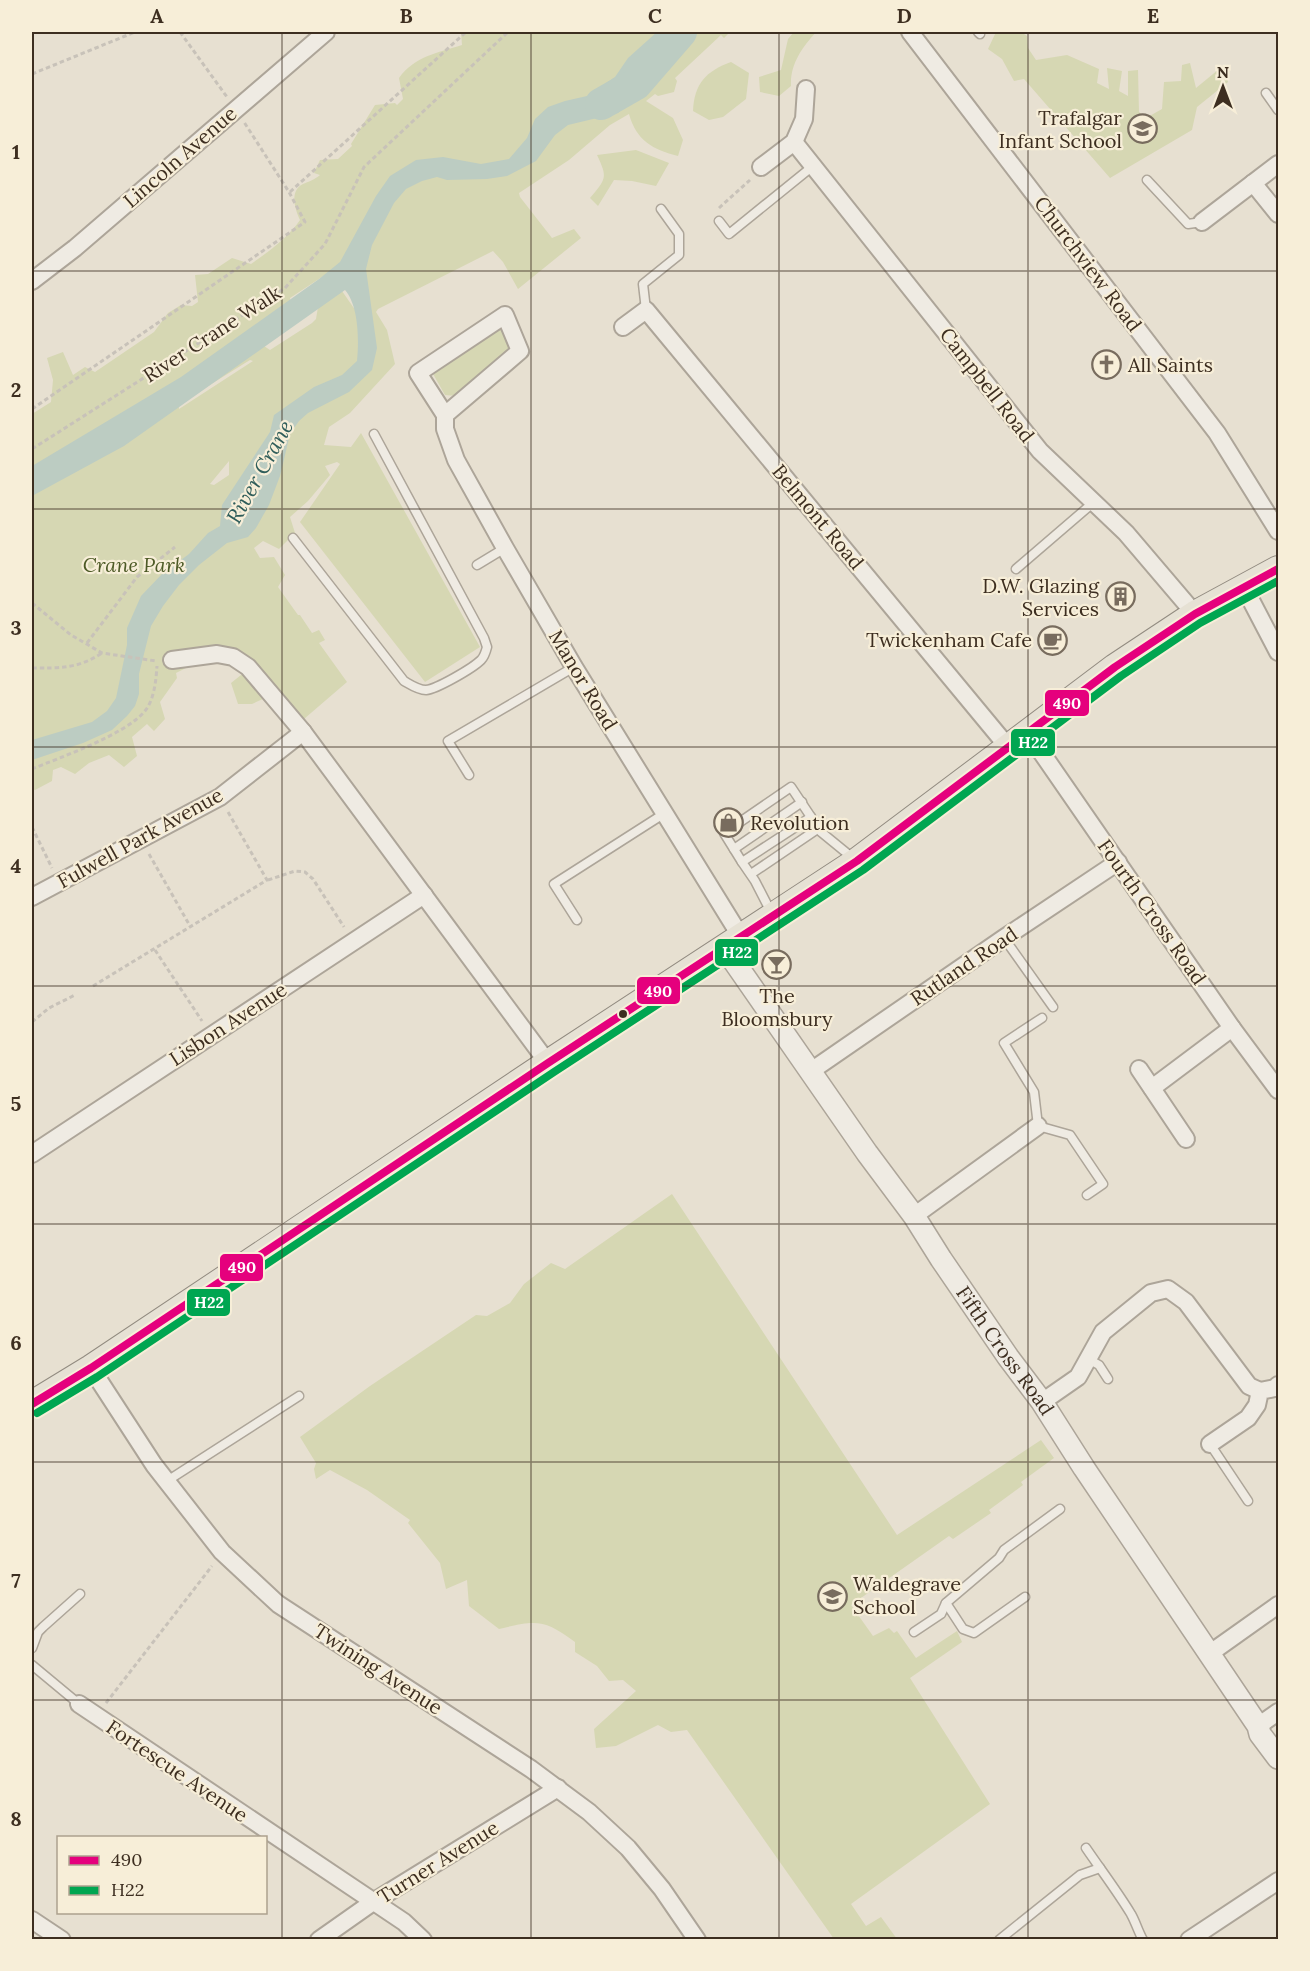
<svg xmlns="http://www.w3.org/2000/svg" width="1310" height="1971" viewBox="0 0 1310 1971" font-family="Lora,serif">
<rect width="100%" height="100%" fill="#e7e0d1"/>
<!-- green -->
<g fill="#d6d7b3" fill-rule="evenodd">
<path d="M461,32h269l-6,6 -3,-3 -46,43 2,3 -3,11 -16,4 -3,-2 -9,7 27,17 10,22 -5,16c-25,-6 -42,-16 -49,-42l-19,11 -41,35 -50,33 1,4 32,41 22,-9 7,9 -63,51 -15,-27 -10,-11 -115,58 -2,3 11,18 8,34 -45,49 -21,14 -5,18 27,2 10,-14 119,214 -55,35 -125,-160 40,-58 -3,-2 -12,4 5,9 -22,26 -18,16 5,16 -16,16 -16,-8 -9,7 6,10 14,-1 11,18 -7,12 20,28h2l12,18 7,-3 6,10 -6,3 28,39 -50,43 -32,-27 -13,6h-14l-7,-21 15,-12 -9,-9 -52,-4 1,10 -10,5 1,5 -17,24 5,17 -11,12 -7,-7 -15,13 5,19 -13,11 -15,-12 -20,8 -14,11 -14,-7 -8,3 -1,11 -17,9 -3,-1v-375l19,-12 2,-22 -6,-22 16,-6 10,23 12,-8 10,5 59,-40 14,-19 13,-8 11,1 6,-4 -3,-27 13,-1 24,-16 19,6c18,-13 36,-25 49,-44 -5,-11 -11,-29 3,-36 7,-3 11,-4 17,-9l-6,-2 6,-13 18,-1 14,-13 -1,-2 24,-39 20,-2 2,2 6,-6 -4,-21c16,-22 38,-25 63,-33zM363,250v39l-5,25 -16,-23 -24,16 -2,12 -4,4 -42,27 -6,-4 30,-24 -4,-24zM250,360l3,1 -74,48v-5zM229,461v14l-15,10 -4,-1z"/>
<path d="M794,32h22c-14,16 -26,32 -25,54l-12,10 -19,-4 -1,-15 22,-7 7,-31z"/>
<path d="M996,32h25l6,4 1,12 8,12 31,-5 32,14 -2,14 12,6 -2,-21 15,3 -3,20 9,5v-25l10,-1 1,42 7,6 16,-9 2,-27 17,-1 1,-16 8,-2 6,25 28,-23 4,17 -31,25 -5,23 -82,48 -86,-99 -10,2 -12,-22 -14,-10z"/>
<path d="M731,62l18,11 -3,26 -23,18 -14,3 -16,-9c1,-27 13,-40 38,-49z"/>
<path d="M636,150l33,13 -13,23 -24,-5 -18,-1 -16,26 -8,-8c16,-19 18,-20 7,-43z"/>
<path d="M492,328l11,2 5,13v7l-51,46 -12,-1 -13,-23z"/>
<path d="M672,1194l225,341 144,-95 13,18 -33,24 2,3 -34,25 2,3 -38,26 -4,-3 -98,69 22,31 16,-8 5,5 3,-2 19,27 41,-27 5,11 -52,36 80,126 -139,100 15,22 15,-9 16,22h-63l-147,-209 -16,2 -13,-7 -42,21 -20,2 -2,-19 42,-38 -13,-11 -14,1 -12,-15 -22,-14v-10c-31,-23 -39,-22 -76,-13l-30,-23 -2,-26 -21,9 -6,-26 -32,-40 2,-3 -43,-30 -37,-20 -14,9 -2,-10 2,-6 -16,-26 70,-51 106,-71 11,1 23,-13 14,-19 27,-21 14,6z"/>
</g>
<!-- water -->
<path fill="#bcccc2" d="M657,32h22l-25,22 -10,12 -13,34 -13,13 -50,12 -13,10 -19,26 -29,15 -20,3 -40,1 -10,-3 -15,4 -16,8 -12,14 -22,42 -6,24 11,79 -5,22 -23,22 -41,21 -9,8 -9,13 -10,42 -11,29 -13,23 -8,9 -21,6 -28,22 -20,20 -16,21 -12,20 -12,48v20l-4,12 -8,10 -15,14 -29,13 -51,17v-20l60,-18 15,-11 9,-13 11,-53v-17l14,-32 21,-22 27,-20 19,-21 12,-7 2,-21 48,-73 4,-17 40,-28 28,-12 15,-14c2,-20 2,-55 -12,-71l-221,156 -92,50v-30l149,-89 138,-98 21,-17 36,-66 14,-20 26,-16 27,-3 38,7 28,-5 18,-21 8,-19 13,-12 17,-6 22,-5 28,-19 13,-19z"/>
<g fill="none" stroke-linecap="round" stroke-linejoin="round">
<!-- river -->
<path stroke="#bcccc2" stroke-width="32" d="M601,104l35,-20 45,-52"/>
<defs>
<g id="service">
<path d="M978,32l2,2"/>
<path d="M1266,93l12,17"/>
<path d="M1147,180l41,44 14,-2"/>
<path d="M719,221l10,13 84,-68"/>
<path d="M646,310l-3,-26 36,-29v-21l-18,-25"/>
<path d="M293,538l111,143c7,4 14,9 22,9 11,-1 47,-22 55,-30 3,-3 5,-9 6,-13l-3,-9 -110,-204"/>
<path d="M477,565l28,-17"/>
<path d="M1016,569l78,-67"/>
<path d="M469,775l-21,-34 126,-74"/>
<path d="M734,849l68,-47"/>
<path d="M742,862l-18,-29 67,-46 30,45 33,27"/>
<path d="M751,874l68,-46"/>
<path d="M771,912l-16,-31 -13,-19 69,-45"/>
<path d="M577,920l-23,-36 111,-71"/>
<path d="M1004,938l49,69"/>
<path d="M1042,1018l-38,25 30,49 4,34 32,9 33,49 -16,11"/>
<path d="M1088,1359l11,6 9,14"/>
<path d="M1210,1444l38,57"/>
<path d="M167,1481l132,-85"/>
<path d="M946,1603l17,26 11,4 51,-36"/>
<path d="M914,1632l27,-18 5,-11 53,-45 5,-8 56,-41"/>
<path d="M32,1648l6,-16 5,-5 37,-33"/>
<path d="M32,1665l47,39"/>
<path d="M1086,1848c15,22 31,43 45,66 5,9 7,17 12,26"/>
<path d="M999,1940l81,-65 20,-7"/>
</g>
<g id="minor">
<path d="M910,32l307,401 61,98"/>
<path d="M794,142l246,309 86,82 69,81"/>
<path d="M761,167l33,-25 10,-23 2,-30"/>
<path d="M1253,183l25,31"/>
<path d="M1202,222l76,-58"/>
<path d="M32,281l43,-33 251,-216"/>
<path d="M623,327l23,-17 362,437"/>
<path d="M445,415l75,-64 -15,-36 -87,58 27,42v14l11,31 49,88 69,119 167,270"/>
<path d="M1244,587l34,65"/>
<path d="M172,660l45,-6 16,3 15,10 55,65 245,331"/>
<path d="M1028,733l204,295 46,62"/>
<path d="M32,897l188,-100 83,-65"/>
<path d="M1139,1069l47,70"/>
<path d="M811,1071l193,-133 114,-76"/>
<path d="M1152,1088l80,-60"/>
<path d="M32,1154l392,-259"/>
<path d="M914,1216l124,-90"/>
<path d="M91,1368l63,97 68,87 56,52 253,165 58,43 39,36 34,41 35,51"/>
<path d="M1042,1402l36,-25 25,-45 48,-39 17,-4 18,13 63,84 11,5"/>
<path d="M1210,1444l38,-26 9,-13 3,-14 15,-3 3,-3"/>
<path d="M1209,1654l69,-49"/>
<path d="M79,1704l325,218 19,18"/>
<path d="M1258,1726l20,-14"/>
<path d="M32,1920l30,20"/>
<path d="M319,1940l54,-38 185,-114"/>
<path d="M1189,1940l89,-59"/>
</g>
<g id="tertiary">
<path id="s1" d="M724,947l143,206 47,63 27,43 67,98 34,45 42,66 174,258 2,8 18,24"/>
</g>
<path id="primary" d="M32,1404l59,-36 457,-305 309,-202 258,-194 80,-53 83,-45"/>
</defs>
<!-- service casing -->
<use href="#service" stroke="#ada599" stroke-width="11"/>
<!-- minor casing -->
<use href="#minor" stroke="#ada599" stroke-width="20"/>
<!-- tertiary casing -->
<use href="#tertiary" stroke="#ada599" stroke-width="24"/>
<!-- primary casing -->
<use href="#primary" stroke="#928b80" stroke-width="28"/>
<!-- path -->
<g stroke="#c8c2b9" stroke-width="3" stroke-dasharray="4.5 3" stroke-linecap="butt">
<path d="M180,32l47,65"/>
<path d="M32,74l103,-42"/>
<path d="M290,192l176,-160"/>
<path d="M719,208l31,-28"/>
<path d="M32,409l273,-187 -16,-30 -45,-70"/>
<path d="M32,449l253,-161 40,-44 39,-77 144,-135"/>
<path d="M32,603l39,32 31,18 54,8"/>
<path d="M87,643l50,-66 38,-30"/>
<path d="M32,668c27,0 46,1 70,-15"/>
<path d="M32,769c29,-12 93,-34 113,-58 9,-11 11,-30 12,-45"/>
<path d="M32,827l20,41"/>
<path d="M149,854l41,72"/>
<path d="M268,880l27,-9 10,1 8,7 31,48"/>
<path d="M155,950l47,71"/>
<path d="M93,986l174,-106 -39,-68"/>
<path d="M32,1022l17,-14 26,-13"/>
<path d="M106,1703l106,-137"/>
<path d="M1104,1940l2,-2"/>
</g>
<!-- service -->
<use href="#service" stroke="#efebe3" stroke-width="8"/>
<!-- minor -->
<use href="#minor" stroke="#efebe3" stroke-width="16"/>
<!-- tertiary -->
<use href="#tertiary" stroke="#efebe3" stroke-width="21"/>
<!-- primary -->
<use href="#primary" stroke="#e6e1d4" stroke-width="26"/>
<defs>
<path id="bus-1" d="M32,1404l59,-36 457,-305 309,-202 258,-194 80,-53 83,-45"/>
<path id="bus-2" d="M37,1413l60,-36 457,-305 309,-202 258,-194 79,-53 78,-42"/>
</defs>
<!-- bus-1 casing -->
<use href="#bus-1" stroke="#f7eed8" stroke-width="12"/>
<!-- bus-2 casing -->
<use href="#bus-2" stroke="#f7eed8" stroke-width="12"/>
<!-- bus-1 -->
<use href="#bus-1" stroke="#e5007d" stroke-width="8"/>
<!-- bus-2 -->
<use href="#bus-2" stroke="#00a651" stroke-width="8"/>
</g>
<!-- grid -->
<path fill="none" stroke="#3d2e20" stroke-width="1.5" stroke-opacity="0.55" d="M282,32v1908M531,32v1908M779,32v1908M1028,32v1908M32,271h1246M32,509h1246M32,747h1246M32,986h1246M32,1224h1246M32,1462h1246M32,1700h1246"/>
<!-- icons -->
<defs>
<symbol id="school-ring" viewBox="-11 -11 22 22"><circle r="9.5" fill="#f7eed8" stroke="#786c5e" stroke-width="1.5"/><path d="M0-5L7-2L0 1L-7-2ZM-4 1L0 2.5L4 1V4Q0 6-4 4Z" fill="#786c5e"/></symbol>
<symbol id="church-ring" viewBox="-11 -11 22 22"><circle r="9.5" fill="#f7eed8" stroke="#786c5e" stroke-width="1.5"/><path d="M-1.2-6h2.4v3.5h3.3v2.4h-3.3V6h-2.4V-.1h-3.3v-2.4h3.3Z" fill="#786c5e"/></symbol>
<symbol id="building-ring" viewBox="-11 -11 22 22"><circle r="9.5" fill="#f7eed8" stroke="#786c5e" stroke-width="1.5"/><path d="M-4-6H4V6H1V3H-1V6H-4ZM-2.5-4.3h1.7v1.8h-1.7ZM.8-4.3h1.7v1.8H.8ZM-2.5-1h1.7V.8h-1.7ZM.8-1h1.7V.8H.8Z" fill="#786c5e"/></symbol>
<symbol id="cafe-ring" viewBox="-11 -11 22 22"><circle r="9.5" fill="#f7eed8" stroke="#786c5e" stroke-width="1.5"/><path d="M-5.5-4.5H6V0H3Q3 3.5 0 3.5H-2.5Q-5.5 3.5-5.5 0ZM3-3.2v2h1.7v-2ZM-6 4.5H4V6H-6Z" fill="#786c5e"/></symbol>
<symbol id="shop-ring" viewBox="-11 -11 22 22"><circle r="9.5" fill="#f7eed8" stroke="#786c5e" stroke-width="1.5"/><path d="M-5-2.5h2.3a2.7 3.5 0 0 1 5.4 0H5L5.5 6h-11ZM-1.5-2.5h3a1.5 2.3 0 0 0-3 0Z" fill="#786c5e"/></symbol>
<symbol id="bar-ring" viewBox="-11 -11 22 22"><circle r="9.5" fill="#f7eed8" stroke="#786c5e" stroke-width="1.5"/><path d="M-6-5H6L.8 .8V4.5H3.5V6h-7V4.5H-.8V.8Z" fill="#786c5e"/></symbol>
</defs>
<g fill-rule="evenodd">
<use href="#school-ring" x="1126" y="112" width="33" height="33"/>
<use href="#church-ring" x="1090" y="348" width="33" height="33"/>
<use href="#building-ring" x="1104" y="580" width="33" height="33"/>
<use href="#cafe-ring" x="1036" y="624" width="33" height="33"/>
<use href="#shop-ring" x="712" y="806" width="33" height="33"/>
<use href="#bar-ring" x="760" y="948" width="33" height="33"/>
<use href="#school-ring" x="816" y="1580" width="33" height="33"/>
</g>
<!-- markers -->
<circle fill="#3d2e20" stroke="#f7eed8" stroke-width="2" cx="623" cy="1014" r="5"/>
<g text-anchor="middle" stroke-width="4.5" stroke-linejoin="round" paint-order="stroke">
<!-- poi labels -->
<g font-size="20" fill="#3d2e20" stroke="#f7eed8" text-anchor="end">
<text x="1122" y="125">Trafalgar<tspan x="1122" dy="23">Infant School</tspan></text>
<text x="1128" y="372" text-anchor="start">All Saints</text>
<text x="1099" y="593">D.W. Glazing<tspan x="1099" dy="23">Services</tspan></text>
<text x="1032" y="647">Twickenham Cafe</text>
<text x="750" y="830" text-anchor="start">Revolution</text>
<text x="777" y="1003" text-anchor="middle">The<tspan x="777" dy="23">Bloomsbury</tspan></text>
<text x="853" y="1591" text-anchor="start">Waldegrave<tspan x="853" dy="23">School</tspan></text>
</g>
<!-- street labels -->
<g font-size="20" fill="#3d2e20" stroke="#f7eed8">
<text transform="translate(180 157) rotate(-41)" y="7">Lincoln Avenue</text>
<text transform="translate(1088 264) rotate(53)" y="7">Churchview Road</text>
<text transform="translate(212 334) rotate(-33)" y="7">River Crane Walk</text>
<text transform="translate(987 385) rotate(52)" y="7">Campbell Road</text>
<text transform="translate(818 517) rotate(50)" y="7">Belmont Road</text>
<text transform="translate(583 680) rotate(59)" y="7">Manor Road</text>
<text transform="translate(140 838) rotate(-29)" y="7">Fulwell Park Avenue</text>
<text transform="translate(1152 912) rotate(55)" y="7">Fourth Cross Road</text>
<text transform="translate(964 966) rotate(-34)" y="7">Rutland Road</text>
<text transform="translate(228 1024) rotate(-33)" y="7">Lisbon Avenue</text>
<text dy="7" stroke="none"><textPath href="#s1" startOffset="492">Fifth Cross Road</textPath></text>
<text transform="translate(378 1669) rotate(33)" y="7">Twining Avenue</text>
<text transform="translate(177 1771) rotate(34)" y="7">Fortescue Avenue</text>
<text transform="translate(438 1862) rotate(-32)" y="7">Turner Avenue</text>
</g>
<!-- park labels -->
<g font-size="20" font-style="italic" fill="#4d5a26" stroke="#f7eed8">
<text x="134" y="572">Crane Park</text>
</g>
<!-- water labels -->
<g font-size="21" font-style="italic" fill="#2f5d5a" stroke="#f7eed8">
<text transform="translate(260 472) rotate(-61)" y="7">River Crane</text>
</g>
</g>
<g stroke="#f7eed8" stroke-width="2">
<rect x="1044" y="689" width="46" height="28" rx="6" fill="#e5007d"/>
<rect x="1010" y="728" width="46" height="29" rx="6" fill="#00a651"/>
<rect x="714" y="938" width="45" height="29" rx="6" fill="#00a651"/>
<rect x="636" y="976" width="45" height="29" rx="6" fill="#e5007d"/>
<rect x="219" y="1253" width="45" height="29" rx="6" fill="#e5007d"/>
<rect x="186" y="1288" width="45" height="29" rx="6" fill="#00a651"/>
</g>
<g font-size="16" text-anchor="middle" font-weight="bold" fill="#fff">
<text x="1067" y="709">490</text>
<text x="1033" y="748">H22</text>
<text x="737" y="958">H22</text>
<text x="658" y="997">490</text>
<text x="242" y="1273">490</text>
<text x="209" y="1308">H22</text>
</g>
<!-- border -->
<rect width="1310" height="1971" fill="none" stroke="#f7eed8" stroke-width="66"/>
<!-- legend -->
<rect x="57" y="1836" width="210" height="78" fill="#f7eed8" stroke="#ada18e" stroke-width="1.5"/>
<rect x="69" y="1856" width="30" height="9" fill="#e5007d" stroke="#ada18e" stroke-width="1.5"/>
<text x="111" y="1866" font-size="18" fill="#3d2e20">490</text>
<rect x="69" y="1886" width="30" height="9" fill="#00a651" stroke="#ada18e" stroke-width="1.5"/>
<text x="111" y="1896" font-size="18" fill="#3d2e20">H22</text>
<!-- north arrow -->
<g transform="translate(1223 87)" stroke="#f7eed8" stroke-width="4.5" paint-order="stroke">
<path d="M0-4.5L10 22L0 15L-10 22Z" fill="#3d2e20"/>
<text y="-9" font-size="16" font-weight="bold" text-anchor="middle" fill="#3d2e20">N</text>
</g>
<rect x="33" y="33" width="1244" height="1905" fill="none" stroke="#3d2e20" stroke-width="2"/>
<g font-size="20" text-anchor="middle" font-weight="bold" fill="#3d2e20">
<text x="157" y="23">A</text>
<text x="406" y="23">B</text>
<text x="655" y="23">C</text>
<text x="904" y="23">D</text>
<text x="1153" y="23">E</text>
<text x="16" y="159">1</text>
<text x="16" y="397">2</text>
<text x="16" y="635">3</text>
<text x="16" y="873">4</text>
<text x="16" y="1111">5</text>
<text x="16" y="1350">6</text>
<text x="16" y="1588">7</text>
<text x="16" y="1826">8</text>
</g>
</svg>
